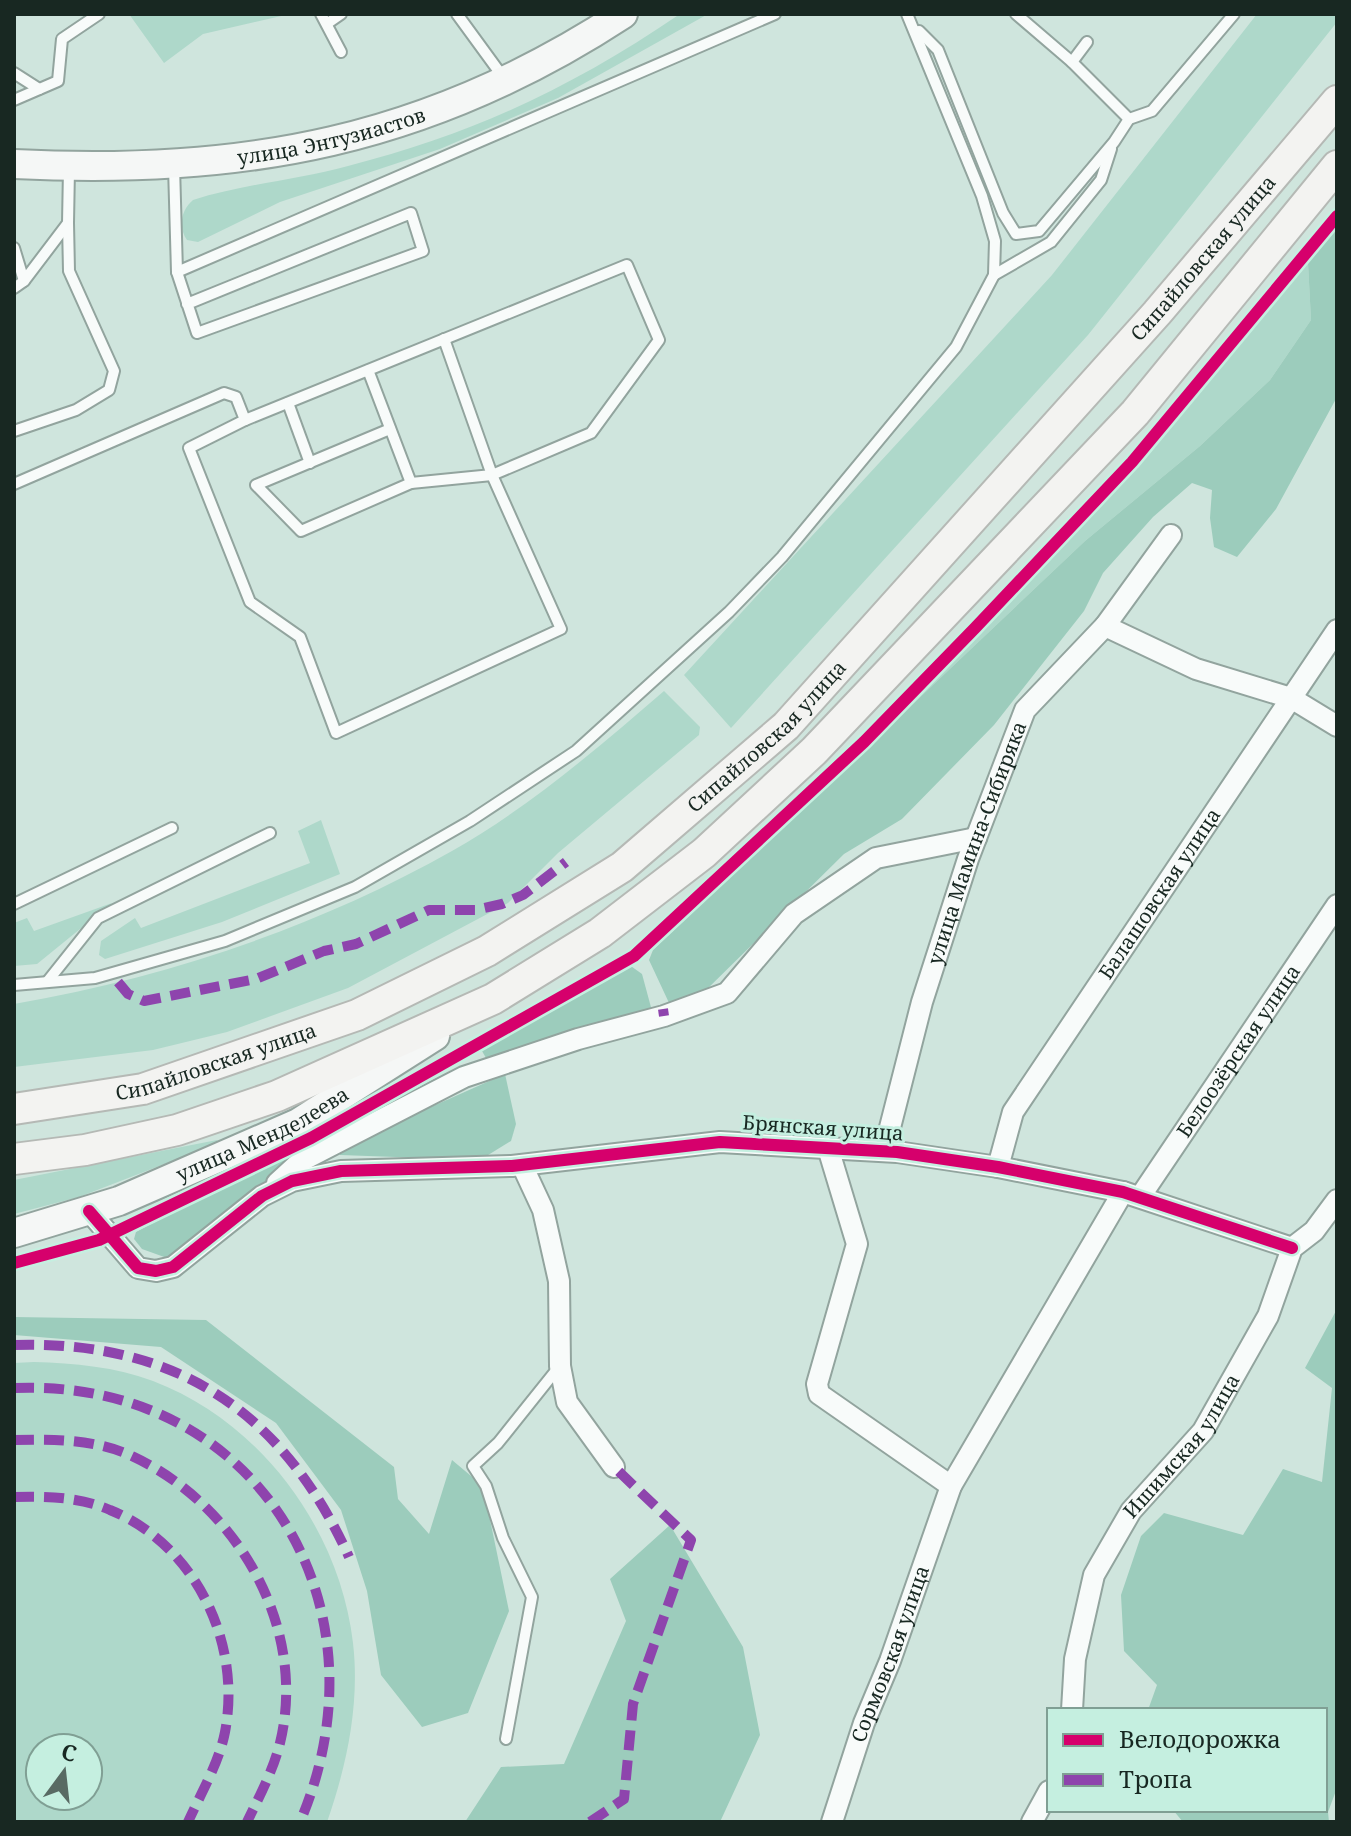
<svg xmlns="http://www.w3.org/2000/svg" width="1351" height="1836" viewBox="0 0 1351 1836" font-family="'Noto Serif',serif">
<rect width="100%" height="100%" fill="#cfe5dd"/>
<!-- green -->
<g fill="#aed8ca" fill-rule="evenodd">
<path d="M129,14h161l-87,20 -39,29z"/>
<path d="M680,14h28l-150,84 -118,51 -160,53 -82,40 -11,-2c-9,-13 -6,-30 6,-40 50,-16 104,-20 155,-34 127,-33 223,-78 332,-152z"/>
<path d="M1257,14h80v8l-249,313 -357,393 -47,-53 368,-400z"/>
<path d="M1308,263l3,57 -41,60 -70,66 -115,95 -247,234 295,-307z"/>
<path d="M664,691l36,36 -1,8 -141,118 -50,50 -160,85 -121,44 -74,18 -139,17v-63c154,-27 301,-76 438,-153 76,-43 146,-103 212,-160z"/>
<path d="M321,820l19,54 -118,48 -117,37 -6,-4 2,-14 34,-23 6,10 169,-65 -12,-32z"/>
<path d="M112,903l-75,61 -23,2v-43l13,-5 7,13z"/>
<path d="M217,1140l2,3 -140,54 -65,17v-34z"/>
<path d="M34,1362c40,1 82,5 119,19 108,41 187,149 200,262 7,60 -6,122 -26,179h-313v-459zM88,1748v48h-48v-48z"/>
</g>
<!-- forest -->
<g fill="#9cccbc">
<path d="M1334,230h3v167l-61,112 -39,48 -23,-10 -4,-29 2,-28 -20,-7 -39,34 -50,56 -19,38 -90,114 -92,94 -58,35 -146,144 -28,7 -21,-45 4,-10 432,-409 115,-95 70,-66 41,-60 -3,-57z"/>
<path d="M628,964l14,10 10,37 -166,47 -4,-7z"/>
<path d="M505,1074l11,50 -5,17 -31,19 -140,-5 -1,-7z"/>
<path d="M289,1155l4,3 -39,37 -87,63 -25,-9 -8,-10 2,-7 11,-6z"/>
<path d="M1337,1309v479l-9,24 1,10h-146l-10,-12h152v-100h-177l9,-25 -33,-34 -3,-56 20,-59 23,-23 79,22 40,-66 39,13 10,-94 -27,-20z"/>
<path d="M14,1317l192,3 188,147 4,32 31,35 23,-74 31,26 26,125 -41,102 -46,14 -41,-52 -14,-84 -26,-81 -65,-87 -115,-76 -147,-12z"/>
<path d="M670,1525l73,122 17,88 -40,87h-255l36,-55 63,-3 62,-143 -16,-42z"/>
</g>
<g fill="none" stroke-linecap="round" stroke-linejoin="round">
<defs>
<g id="service">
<path d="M321,14l20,38"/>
<path d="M457,14l46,63"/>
<path d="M1016,14l56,48 57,57"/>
<path d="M328,23l13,-9"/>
<path d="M919,31l19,19 65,163 13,21 23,-3 75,-89 15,-23 23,-8 82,-97"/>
<path d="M1072,62l15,-20"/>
<path d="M14,73l25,16"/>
<path d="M14,100l44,-19 4,-42 37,-25"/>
<path d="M174,166l3,106 20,61 226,-82 -12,-38 -224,91"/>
<path d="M14,248l10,33"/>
<path d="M177,272l598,-258"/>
<path d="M994,275l57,-33 50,-62 10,-31"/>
<path d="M14,288l10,-7 44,-58 1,-54"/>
<path d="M288,403l22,60"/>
<path d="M245,420l382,-155 32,75 -68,93 -99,42 -81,8 -43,-113"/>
<path d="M390,429l-134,56 45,46 110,-48"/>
<path d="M14,431l62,-21 33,-20 5,-19 -45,-100 -1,-48"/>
<path d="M14,484l210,-91 12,4 9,23 -56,28 61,154 50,35 36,96 225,-104 -69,-154 -48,-136"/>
<path d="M14,904l158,-76"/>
<path d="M47,982l51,-64 172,-85"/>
<path d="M14,985l81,-7 130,-37 130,-54 115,-66 106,-70 153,-139 53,-55 174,-210 38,-72 1,-34 -13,-45 -75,-182"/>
<path d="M506,1739l26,-142 -29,-59 -17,-52 -13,-20 25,-23 60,-75"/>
</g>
<g id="minor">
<path d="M1105,626l91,43 95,29 46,28"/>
<path d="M828,1148l29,96 -40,140 2,10 132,92"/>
<path id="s1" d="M884,1151l38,-149 46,-143 57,-149 80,-84 66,-91"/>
<path d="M522,1165l21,45 16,71 1,85 7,36 47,65"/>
<path id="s2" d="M998,1167l15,-55 324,-482"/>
<path d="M277,1183l24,-22 163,-84 114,-38 86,-23 63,-23 67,-79 82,-56 100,-20"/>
<path id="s3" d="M1140,1197l197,-292"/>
<path d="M89,1211l49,57 18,3 17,-4 89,-71 30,-15 49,-10 171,-5 208,-24 177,10 101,15 125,25 169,56"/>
<path id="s4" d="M1072,1710l3,-51 19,-84 37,-64 72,-80 65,-115 24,-68 22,-17 23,-31"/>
<path id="s5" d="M832,1822l32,-99 26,-62 61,-175 172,-294"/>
<path d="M1032,1822l17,-31"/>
</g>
<g id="secondary">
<path id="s6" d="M14,164c229,12 415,-23 609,-150"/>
<path id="s7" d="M14,1233l105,-32 179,-78 137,-87"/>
</g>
<g id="primary">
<path id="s8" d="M14,1109l129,-20 214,-74 130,-64 135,-84 164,-141 371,-413 180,-212"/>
<path d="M14,1159l71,-9 92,-20 100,-34 216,-97 107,-66 104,-80 110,-102 321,-338 202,-247"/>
</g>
</defs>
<!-- service casing -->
<use href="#service" stroke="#92a49e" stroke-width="14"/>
<!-- minor casing -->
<use href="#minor" stroke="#92a49e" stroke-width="24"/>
<!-- secondary casing -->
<use href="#secondary" stroke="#92a49e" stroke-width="32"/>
<!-- primary casing -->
<use href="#primary" stroke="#b5b9b5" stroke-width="34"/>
<!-- service -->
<use href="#service" stroke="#f8fbfa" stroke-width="10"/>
<!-- minor -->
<use href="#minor" stroke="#f8fbfa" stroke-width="20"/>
<!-- secondary -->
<use href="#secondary" stroke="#f5f7f6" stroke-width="28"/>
<!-- primary -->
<use href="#primary" stroke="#f3f3f1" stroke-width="30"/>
<!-- quiet -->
<g stroke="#8e44ad" stroke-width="10" stroke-dasharray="20 10" stroke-linecap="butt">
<path d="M118,982l10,12 16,7 112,-22 68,-28 32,-7 73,-34h46l27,-6 21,-9 43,-33"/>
<path d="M663,1009l1,7"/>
<path d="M14,1345c161,-5 269,66 335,212"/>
<path d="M14,1388c243,-10 379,217 286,434"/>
<path d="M14,1440c40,-1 83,-1 120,17 104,49 174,171 146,286 -7,28 -21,54 -33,79"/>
<path d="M14,1497c33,-1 66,0 96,13 86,35 132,133 115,222 -6,31 -24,61 -37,90"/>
<path d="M590,1822l34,-23 9,-95 58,-164 -77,-73"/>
</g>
<defs>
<g id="cycleway">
<path d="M89,1211l49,57 18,3 17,-4 89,-71 30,-15 49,-10 171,-5 208,-24 177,10 101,15 125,25 169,56"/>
<path d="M14,1263l85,-23 212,-102 323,-182 230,-214 111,-114 157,-166 205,-246"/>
</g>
</defs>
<!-- cycleway casing -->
<use href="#cycleway" stroke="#c5efe0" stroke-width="17"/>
<!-- cycleway -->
<use href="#cycleway" stroke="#d6006c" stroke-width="12"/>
</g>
<g text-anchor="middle" stroke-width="6" stroke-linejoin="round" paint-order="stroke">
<!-- street labels -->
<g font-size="20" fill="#182822" stroke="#c5efe0">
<text dy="7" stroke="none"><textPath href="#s6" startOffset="320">улица Энтузиастов</textPath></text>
<text dy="7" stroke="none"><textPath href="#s8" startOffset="1504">Сипайловская улица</textPath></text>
<text dy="7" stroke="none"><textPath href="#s8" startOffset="856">Сипайловская улица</textPath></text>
<text dy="7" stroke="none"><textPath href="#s1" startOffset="322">улица Мамина-Сибиряка</textPath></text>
<text dy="7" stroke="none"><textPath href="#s2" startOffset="320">Балашовская улица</textPath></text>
<text dy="7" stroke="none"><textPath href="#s3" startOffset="176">Белоозёрская улица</textPath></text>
<text dy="7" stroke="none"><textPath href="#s8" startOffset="208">Сипайловская улица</textPath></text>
<text transform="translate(823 1128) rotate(4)" y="7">Брянская улица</text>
<text dy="7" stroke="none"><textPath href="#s7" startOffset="268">улица Менделеева</textPath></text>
<text dy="7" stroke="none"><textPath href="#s4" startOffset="294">Ишимская улица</textPath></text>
<text dy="7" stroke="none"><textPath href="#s5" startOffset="178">Сормовская улица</textPath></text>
</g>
</g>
<!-- border -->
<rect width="1351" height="1836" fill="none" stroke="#182822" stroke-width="32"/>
<!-- legend -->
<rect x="1047" y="1708" width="280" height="104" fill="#c5efe0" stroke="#809f94" stroke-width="2"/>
<rect x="1063" y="1734" width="40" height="12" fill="#d6006c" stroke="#809f94" stroke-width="2"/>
<text x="1119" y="1748" font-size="24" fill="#182822">Велодорожка</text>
<rect x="1063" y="1774" width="40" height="12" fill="#8e44ad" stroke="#809f94" stroke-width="2"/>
<text x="1119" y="1788" font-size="24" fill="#182822">Тропа</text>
<!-- north arrow -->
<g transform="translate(64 1772) rotate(15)"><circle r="38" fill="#c5efe0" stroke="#809f94" stroke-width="2"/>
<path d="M0-6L14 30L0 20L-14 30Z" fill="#586a63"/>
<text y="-12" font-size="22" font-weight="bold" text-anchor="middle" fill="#182822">С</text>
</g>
</svg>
